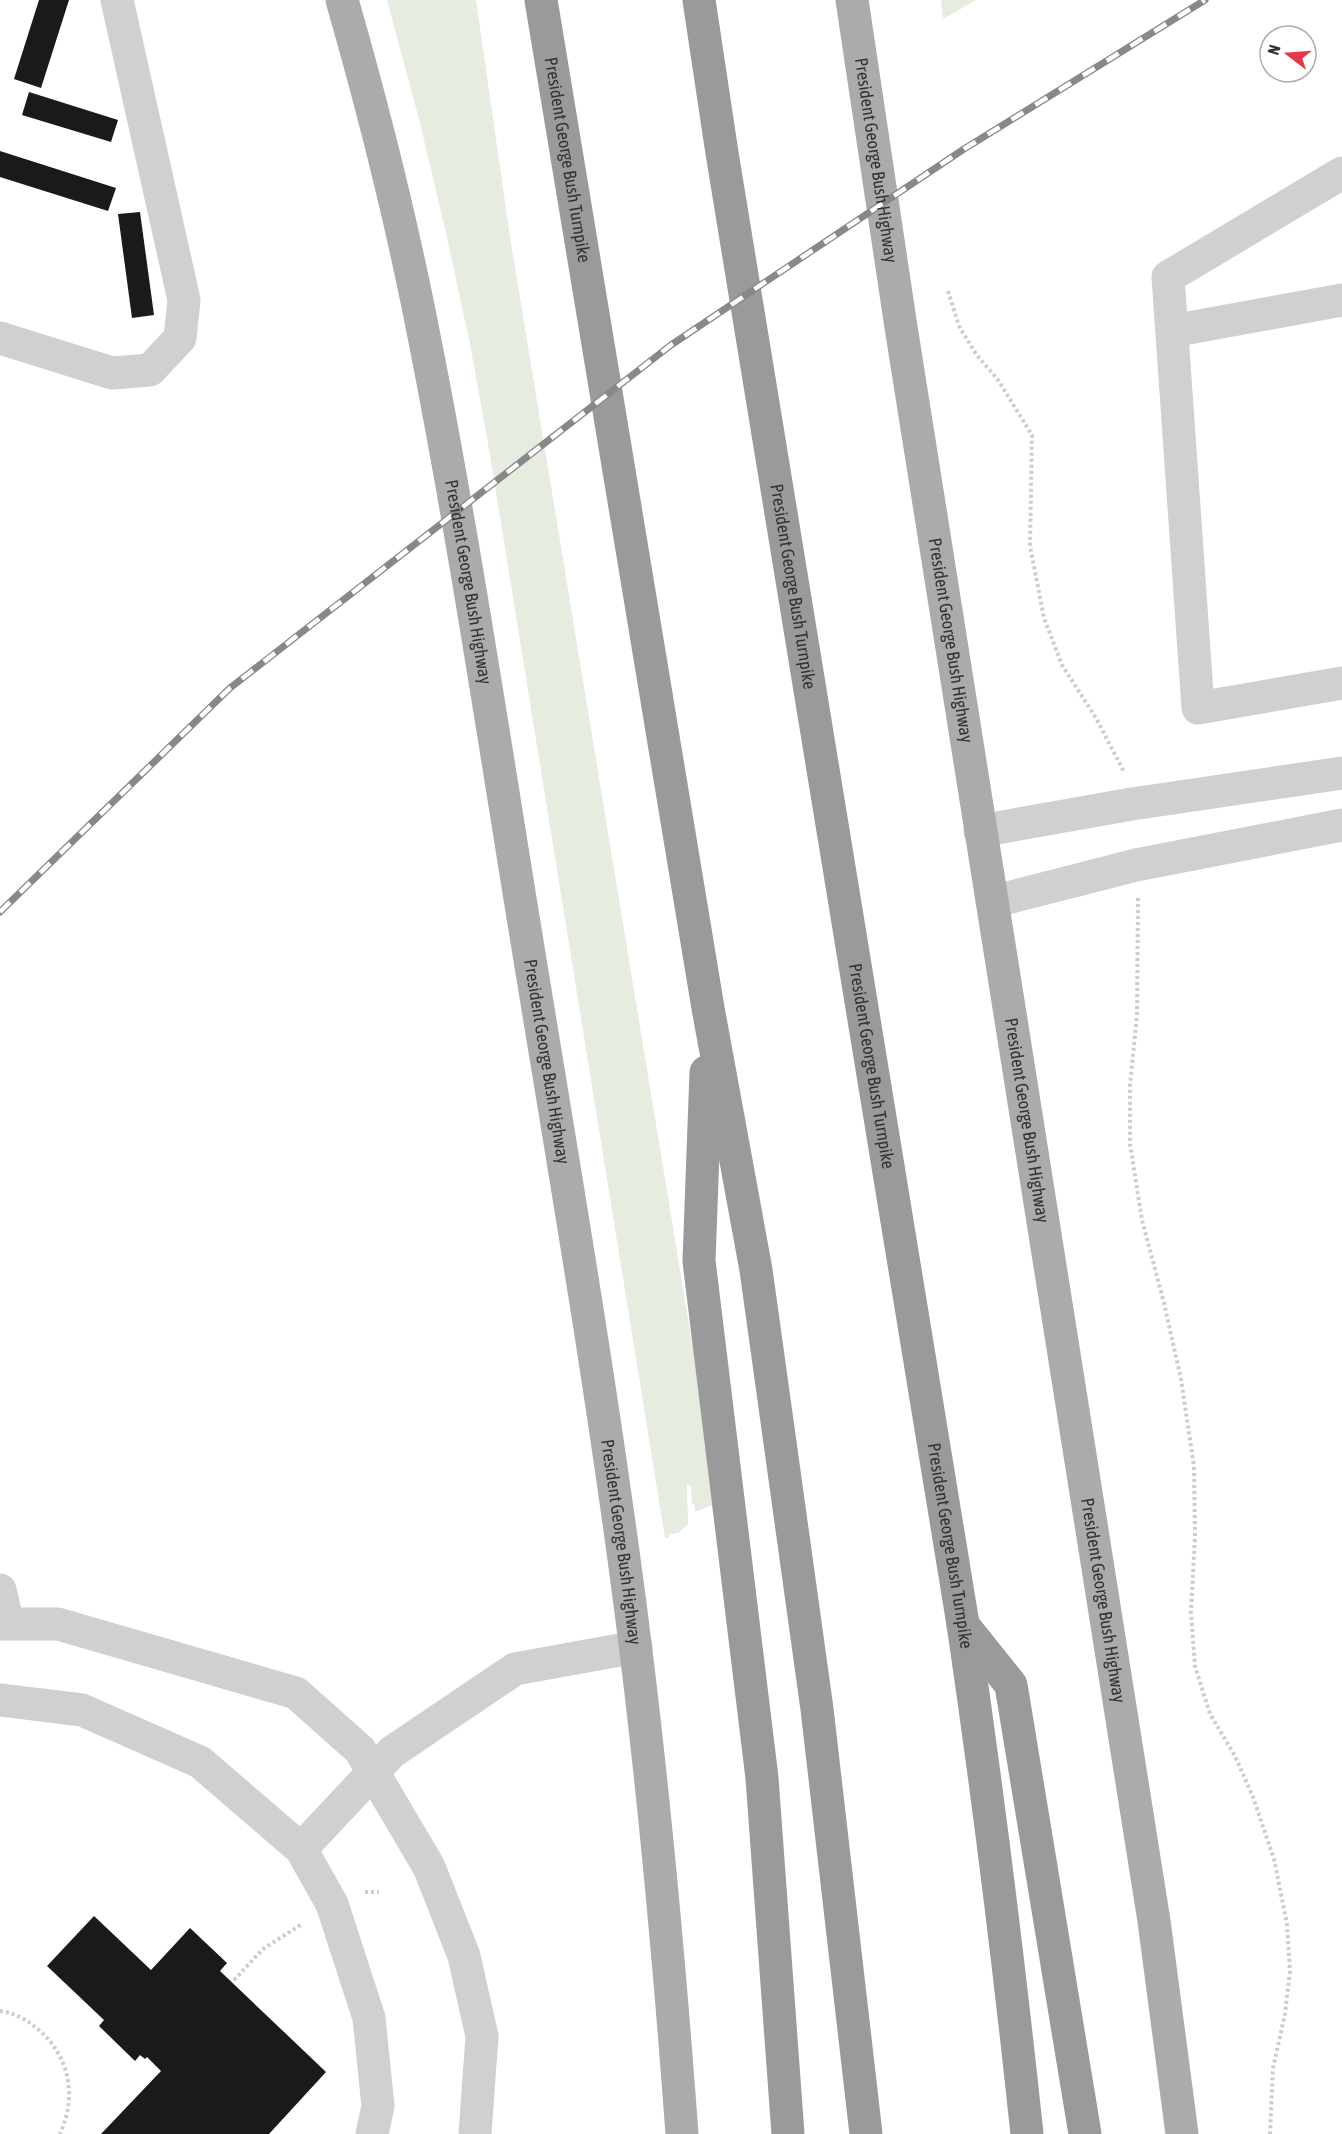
<svg xmlns="http://www.w3.org/2000/svg" width="1342" height="2134" viewBox="0 0 1342 2134" font-family="'Asap Condensed',sans-serif">
<rect width="100%" height="100%" fill="#fff"/>
<!-- green -->
<g fill="#e6ecdf">
<path d="M387,0h89l34,237 184,1118 18,150 -17,7v-7l-3,-1 -1,-19h-4l1,39 -10,9 -9,1v4h-4l-175,-1083 -20,-111 -24,-111 -26,-110z"/>
<path d="M941,0h35l-33,19z"/>
</g>
<!-- building -->
<g fill="#1a1a1a">
<path d="M39,0h30l-28,88 -27,-9z"/>
<path d="M29,92l89,28 -7,22 -89,-27z"/>
<path d="M0,151l116,37 -8,23 -108,-34z"/>
<path d="M140,212l14,103 -22,3 -14,-104z"/>
<path d="M94,1916l57,54 39,-42 37,35 -7,8 106,101 -57,62h-168l60,-63 -14,-14 -2,2 -5,-4 -5,6 -36,-35 5,-6 -57,-54z"/>
</g>
<g fill="none" stroke-linecap="round" stroke-linejoin="round">
<!-- path -->
<g stroke="#cdcdcd" stroke-width="4" stroke-dasharray="3 3" stroke-linecap="butt">
<path d="M948,291l11,35 17,28 22,26 34,55 -2,111 14,72 18,47 34,53 28,54"/>
<path d="M1138,898l-1,117 -7,70v59l12,76 22,83 17,76 13,88 1,70 -4,75 4,54 15,48 25,42 18,41 21,62 13,65 3,47 -5,43 -12,54 -3,66"/>
<path d="M365,1892h14"/>
<path d="M234,1980l29,-31 39,-25"/>
<path d="M0,2011c12,1 25,8 34,15 35,27 44,68 26,108"/>
</g>
<!-- minor -->
<g stroke="#d0d0d0" stroke-width="33">
<path d="M1342,173l-174,104 30,431 144,-25"/>
<path d="M1172,331l170,-31"/>
<path d="M0,338l112,35 38,-3 30,-32 4,-38 -67,-300"/>
<path d="M980,831l152,-27 210,-31"/>
<path d="M992,902l144,-37 206,-40"/>
<path d="M0,1590l8,34"/>
<path d="M0,1624h58l238,69 64,57 69,117 35,89 18,80 -7,98"/>
<path d="M0,1700l82,10 118,52 101,87 31,55 37,114 9,88 -6,28"/>
<path d="M301,1849l91,-97 123,-83 121,-22"/>
</g>
<!-- major -->
<g stroke="#ababab" stroke-width="33">
<path id="s1" d="M342,0c29,101 55,203 76,306 41,202 72,407 105,611 37,228 77,457 107,687 23,176 39,353 52,530"/>
<path id="s2" d="M852,0l49,327 253,1594 28,213"/>
</g>
<!-- highway -->
<g stroke="#9a9a9a" stroke-width="33">
<path id="s3" d="M541,0l167,1008 48,262 61,439 49,425"/>
<path id="s4" d="M699,0l23,153 241,1471c25,170 46,340 64,510"/>
<path d="M706,1072l-7,189 63,517 26,356"/>
<path d="M963,1625l48,60 74,449"/>
</g>
<defs>
<path id="rail" d="M0,912l230,-224 441,-343 293,-196 241,-149"/>
</defs>
<!-- rail casing -->
<use href="#rail" stroke="#888" stroke-width="7"/>
<!-- rail -->
<use href="#rail" stroke="#fff" stroke-width="4.5" stroke-dasharray="14" stroke-linecap="butt"/>
</g>
<g text-anchor="middle" stroke-width="6" stroke-linejoin="round" paint-order="stroke">
<!-- street labels -->
<g font-size="18" fill="#333" stroke="#fff">
<text dy="6" stroke="none"><textPath href="#s3" startOffset="162">President George Bush Turnpike</textPath></text>
<text dy="6" stroke="none"><textPath href="#s2" startOffset="162">President George Bush Highway</textPath></text>
<text dy="6" stroke="none"><textPath href="#s1" startOffset="596">President George Bush Highway</textPath></text>
<text dy="6" stroke="none"><textPath href="#s4" startOffset="594">President George Bush Turnpike</textPath></text>
<text dy="6" stroke="none"><textPath href="#s2" startOffset="648">President George Bush Highway</textPath></text>
<text dy="6" stroke="none"><textPath href="#s1" startOffset="1082">President George Bush Highway</textPath></text>
<text dy="6" stroke="none"><textPath href="#s4" startOffset="1080">President George Bush Turnpike</textPath></text>
<text dy="6" stroke="none"><textPath href="#s2" startOffset="1134">President George Bush Highway</textPath></text>
<text dy="6" stroke="none"><textPath href="#s1" startOffset="1568">President George Bush Highway</textPath></text>
<text dy="6" stroke="none"><textPath href="#s4" startOffset="1566">President George Bush Turnpike</textPath></text>
<text dy="6" stroke="none"><textPath href="#s2" startOffset="1620">President George Bush Highway</textPath></text>
</g>
</g>
<!-- north arrow -->
<g transform="translate(1288 54) rotate(287)"><circle r="28" fill="#ffffff" stroke="#adadad" stroke-width="1.5"/>
<path d="M0-4.5L10 22L0 15L-10 22Z" fill="#e63946"/>
<text y="-9" font-size="16" font-weight="bold" text-anchor="middle" fill="#333333">N</text>
</g>
</svg>
